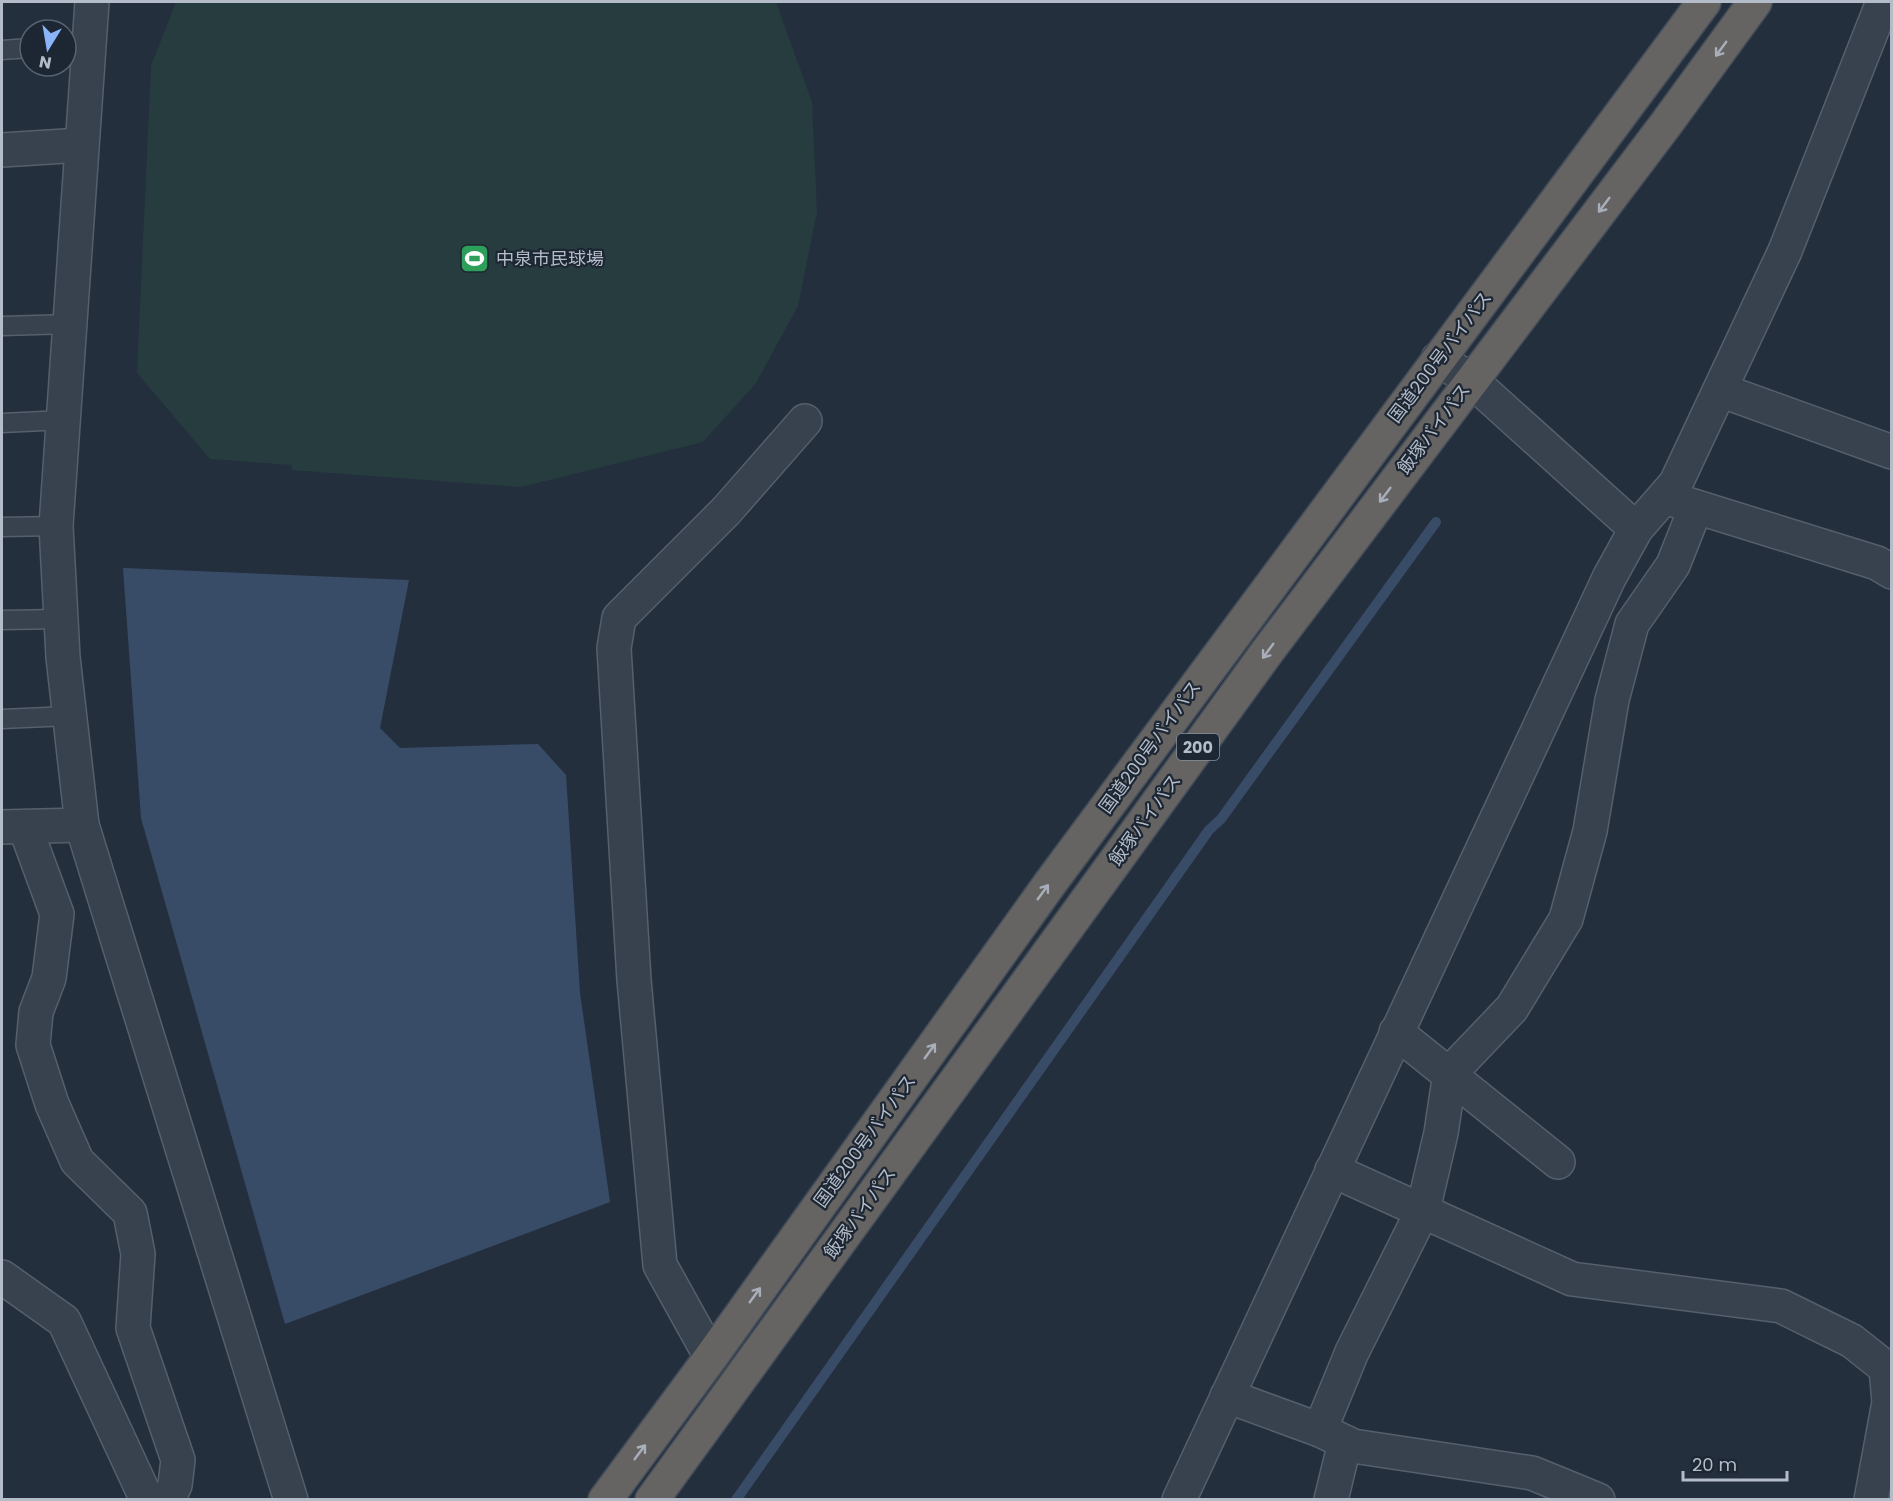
<svg xmlns="http://www.w3.org/2000/svg" width="1893" height="1501" viewBox="0 0 1893 1501" font-family="Poppins,'Noto Sans JP',sans-serif">
<rect width="100%" height="100%" fill="#242f3e"/>
<!-- green -->
<path fill="#263c3f" d="M176,2h600l36,100 5,110 -19,94 -42,77 -53,59 -182,45 -229,-17v-5l-82,-6 -73,-86 14,-307z"/>
<!-- water -->
<path fill="#394c67" d="M123,568l286,12 -29,148 20,20 138,-4 28,31 14,218 30,209 -325,122 -144,-506z"/>
<g fill="none" stroke-linecap="round" stroke-linejoin="round">
<!-- stream -->
<path stroke="#394c67" stroke-width="10" d="M736,1500l473,-670 12,-11 215,-297"/>
<defs>
<g id="service">
<path d="M66,47l23,-1"/>
<path d="M2,50l28,-2"/>
<path d="M2,326l69,-2"/>
<path d="M2,423l62,-3"/>
<path d="M2,527l54,-1"/>
<path d="M2,620l58,-1"/>
<path d="M2,719l67,-3"/>
</g>
<g id="minor">
<path d="M92,2l-36,524 7,131 19,168 209,675"/>
<path d="M2,150l79,-5"/>
<path d="M1720,390l172,62"/>
<path d="M1674,500l203,63 15,9"/>
<path d="M1636,529l40,-46 109,-232 98,-249"/>
<path d="M2,827l80,-2"/>
<path d="M25,827l32,87 -8,64 -13,34 -3,33 19,59 25,57 53,52 8,41 -5,74 45,132 -3,25 -7,15"/>
<path d="M1396,1032l162,130"/>
<path d="M1332,1170l240,109 209,27 71,35 34,27 3,34 -18,98"/>
<path d="M2,1277l62,44 83,179"/>
<path d="M711,1357l-51,-92 -26,-285 -20,-332 5,-30 107,-107 79,-90"/>
<path d="M1227,1396l93,34 33,16 179,27 66,27"/>
<path d="M1320,1430l32,-78 71,-142 18,-77 9,-60 62,-65 54,-89 24,-88 22,-131 20,-76 41,-59 23,-58"/>
<path d="M1331,1500l14,-58"/>
</g>
<path id="tertiary" d="M1179,1500l430,-922 27,-49 -165,-149 -33,-21"/>
<g id="trunk">
<path d="M605,1500l106,-143 340,-475 653,-880"/>
<path d="M652,1500l615,-848 399,-528 89,-122"/>
</g>
</defs>
<!-- service casing -->
<use href="#service" stroke="#565f6c" stroke-width="21"/>
<!-- minor casing -->
<use href="#minor" stroke="#565f6c" stroke-width="36"/>
<!-- tertiary casing -->
<use href="#tertiary" stroke="#565f6c" stroke-width="36"/>
<!-- trunk casing -->
<use href="#trunk" stroke="#434c59" stroke-width="36"/>
<!-- service -->
<use href="#service" stroke="#38414e" stroke-width="18"/>
<!-- minor -->
<use href="#minor" stroke="#38414e" stroke-width="33"/>
<!-- tertiary -->
<use href="#tertiary" stroke="#38414e" stroke-width="33"/>
<!-- trunk -->
<use href="#trunk" stroke="#656462" stroke-width="33"/>
</g>
<!-- one-way arrows -->
<defs><path id="oneway-shaft" d="M-6 0H5M1.5-3L5.5 0L1.5 3" fill="none" stroke-width="1.6" stroke-linecap="round" stroke-linejoin="round" transform="scale(1.5)"/></defs>
<g stroke="#a8afba">
<use href="#oneway-shaft" transform="translate(1721 49) rotate(126)"/>
<use href="#oneway-shaft" transform="translate(1604 205) rotate(127)"/>
<use href="#oneway-shaft" transform="translate(1385 495) rotate(127)"/>
<use href="#oneway-shaft" transform="translate(1268 651) rotate(126)"/>
<use href="#oneway-shaft" transform="translate(1043 892) rotate(-54)"/>
<use href="#oneway-shaft" transform="translate(930 1051) rotate(-54)"/>
<use href="#oneway-shaft" transform="translate(755 1295) rotate(-54)"/>
<use href="#oneway-shaft" transform="translate(640 1452) rotate(-53)"/>
</g>
<!-- icons -->
<defs>
<symbol id="stadium-square" viewBox="-11 -11 22 22"><rect x="-9" y="-9" width="18" height="18" rx="4" fill="#2e9e5b" stroke="#1d2633"/><path d="M0-5a6.5 5 0 1 0 0 10a6.5 5 0 1 0 0-10ZM-3.5-1.8h7v3.6h-7Z" fill="#fff"/></symbol>
</defs>
<g fill-rule="evenodd">
<use href="#stadium-square" x="458" y="242" width="33" height="33"/>
</g>
<g text-anchor="middle" stroke-width="4.5" stroke-linejoin="round" paint-order="stroke">
<!-- shield labels -->
<rect fill="#1d2633" stroke="#878f9c" stroke-width="1.5" x="1177" y="734" width="42" height="26" rx="4.5"/>
<g font-size="16" font-weight="bold" fill="#b4bcc9">
<text x="1198" y="753">200</text>
</g>
<!-- poi labels -->
<g font-size="18" fill="#b4bcc9" stroke="#1d2633" text-anchor="start">
<text x="496" y="265">中泉市民球場</text>
</g>
<!-- street labels -->
<g font-size="18" fill="#b4bcc9" stroke="#1d2633">
<text transform="translate(1440 357) rotate(-53)" y="6">国道200号バイパス</text>
<text transform="translate(1434 429) rotate(-53)" y="6">飯塚バイパス</text>
<text transform="translate(1150 747) rotate(-54)" y="6">国道200号バイパス</text>
<text transform="translate(1145 820) rotate(-54)" y="6">飯塚バイパス</text>
<text transform="translate(865 1141) rotate(-54)" y="6">国道200号バイパス</text>
<text transform="translate(860 1213) rotate(-54)" y="6">飯塚バイパス</text>
</g>
</g>
<!-- border -->
<rect width="1893" height="1501" fill="none" stroke="#b4bcc9" stroke-width="6"/>
<!-- north arrow -->
<g transform="translate(48 48) rotate(191)"><circle r="28" fill="#1d2633" stroke="#59626f" stroke-width="1.5"/>
<path d="M0-4.5L10 22L0 15L-10 22Z" fill="#8ab4f8"/>
<text y="-9" font-size="16" font-weight="bold" text-anchor="middle" fill="#b4bcc9">N</text>
</g>
<!-- scale -->
<path d="M1683 1471v9h104v-9" fill="none" stroke="#b4bcc9" stroke-width="3"/>
<text x="1692" y="1471" font-size="18" fill="#b4bcc9" stroke="#1d2633" stroke-width="4.5" paint-order="stroke">20 m</text>
</svg>
